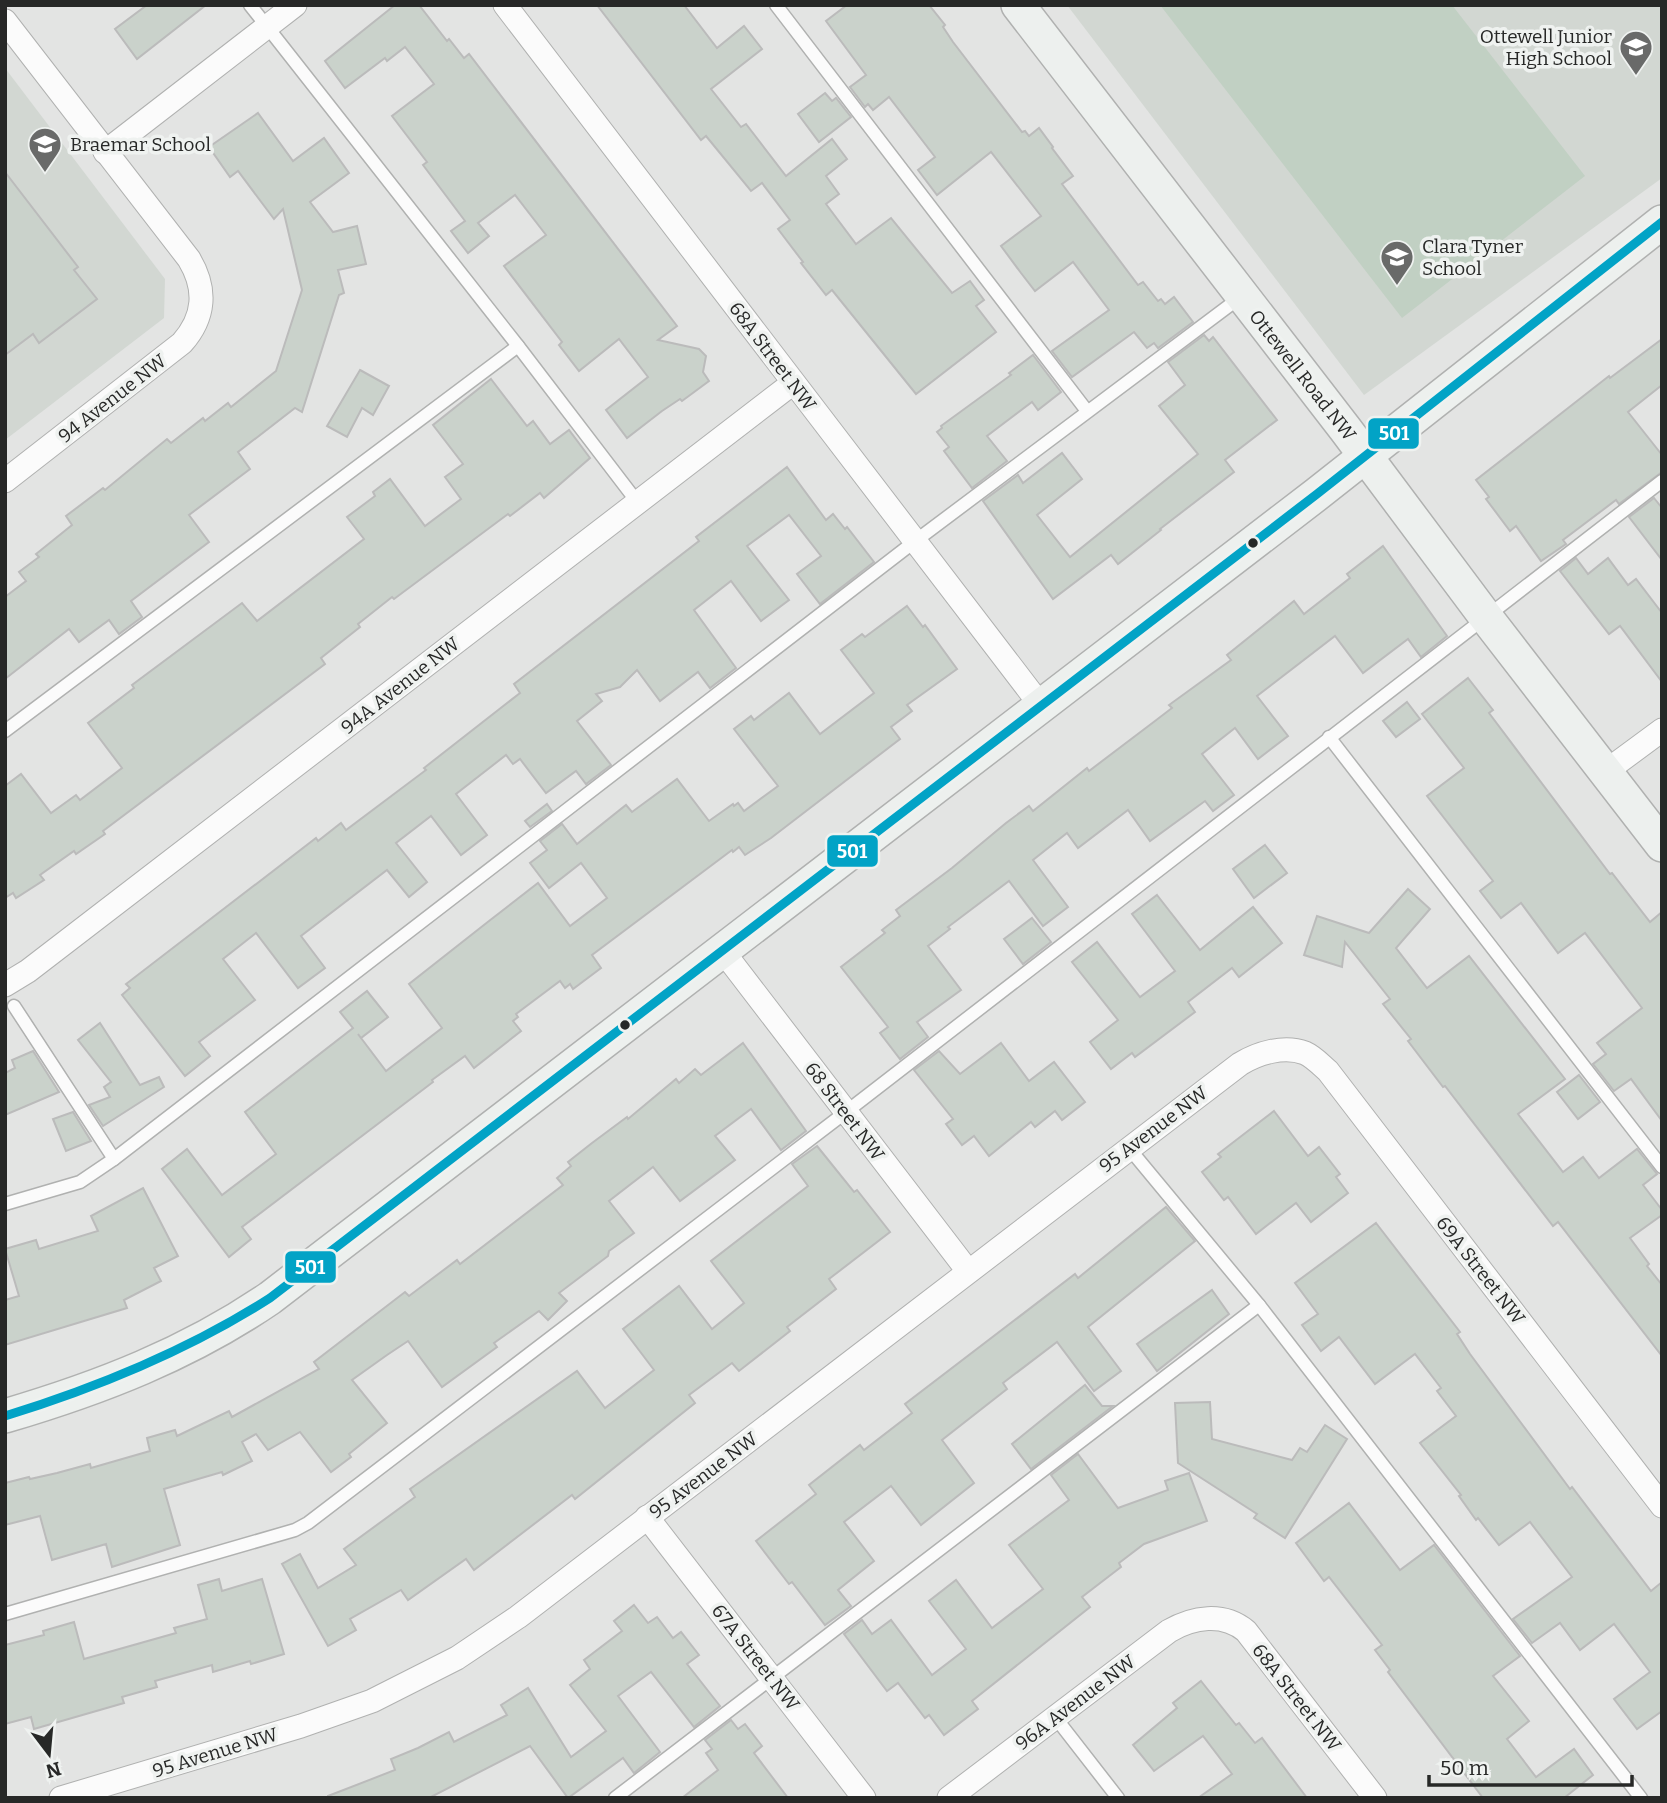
<svg xmlns="http://www.w3.org/2000/svg" width="1667" height="1803" viewBox="0 0 1667 1803" font-family="Bitter,serif">
<rect width="100%" height="100%" fill="#e3e4e3"/>
<!-- built -->
<g fill="#d2d7d2">
<path d="M1067,5h595v173l-298,217z"/>
<path d="M5,68l160,211 -1,39 -159,122z"/>
</g>
<!-- green -->
<path fill="#c1d0c3" d="M1160,5h292l133,171 -183,142z"/>
<!-- building -->
<g fill="#cad2cb" stroke="#bbb" stroke-width="2">
<path d="M147,5h59l-69,54 -22,-30z"/>
<path d="M395,5h24l28,36 2,-2 15,19 5,-4 208,272 -19,14 41,9 7,7 -3,16 6,9 -27,20 -2,-2 -18,12 -35,27 -21,-28 42,-33 -29,-38 -40,32 -20,-26 3,-3 -58,-76 42,-31 -31,-40 -37,28 11,13 -21,17 -17,-22 14,-10 -42,-56 4,-3 -35,-46 42,-32 -29,-37 -18,14 -2,-3 -40,30 -20,-27z"/>
<path d="M597,5h87l33,43 27,-22 18,23 -51,40 30,38 5,-3 40,52 46,-37 15,20 -21,17 13,18 -13,10 30,40 35,-26 61,75 18,-12 14,19 -8,6 20,26 -80,62 -84,-104 -6,5 -25,-32 2,-1 -25,-33 12,-9 -28,-37 -11,8 -45,-55 -5,4z"/>
<path d="M847,5h82l16,20 -2,2 10,15 69,90 3,-1 4,5 10,-8 14,19 -1,1 21,28 -11,8 76,101 5,-3 15,19 3,-2 4,5 9,-7 19,25 -35,26 -4,-5 -7,5 -13,-16 -62,45 -20,-26 57,-41 -36,-48 -38,29 -14,-18 -20,-27 40,-30 -50,-64 -54,43 -19,-25 17,-13 -46,-60 -16,13 -5,-6 -3,3 -15,-20 16,-12 -40,-54z"/>
<path d="M825,93l7,8 4,-3 15,19 -32,25 -21,-28z"/>
<path d="M258,113l35,48 31,-23 25,35 -39,29 23,30 24,-6 9,38 -28,6 6,23 -5,2 -37,117 -7,-4 -57,44 12,17 -61,46 20,27 -78,59 11,16 -23,17 -10,-14 -30,22 -10,-13 -64,50v-82l21,-16 -7,-9 20,-15 -3,-3 36,-29 -6,-9 37,-28 2,2 62,-51 4,4 32,-25 2,3 23,-18 3,4 45,-36 26,-81 -19,-81 -9,10 -36,-48 -8,6 -21,-30z"/>
<path d="M5,172l73,95 -4,3 23,29 -58,44 -6,-9 -28,21z"/>
<path d="M1204,335l5,6 4,-4 64,83 -52,40 9,12 -74,57 1,1 -43,34 -7,-9 -58,44 -70,-98 35,-26 5,8 39,-30 20,26 -45,36 33,42 128,-103 -39,-48 26,-21 -17,-23z"/>
<path d="M1662,339v46l-34,27 34,43v17l-43,32 -3,-4 -53,40 3,4 -25,17 -25,-35 -6,5 -24,-32 3,-2 -13,-17 133,-104 1,2z"/>
<path d="M1033,355l28,37 -23,18 -6,-8 -45,34 20,25 -35,27 -28,-37 5,-4 -12,-15 5,-4 -1,-2 70,-51 -2,-2z"/>
<path d="M360,370l29,16 -16,29 -11,-7 -15,29 -20,-11z"/>
<path d="M491,379l36,47 6,-5 17,23 19,-14 21,28 -46,40 -4,-5 -30,23 -2,-2 -114,85 -2,-2 -34,27 2,3 -39,31 4,6 -222,167 2,3 -29,20 -2,-3 -34,24 4,5 -28,18 -3,-5 -8,5v-112l16,-12 30,39 25,-18 4,5 42,-32 -34,-45 46,-35 -2,-3 110,-82 15,18 107,-82 -17,-22 28,-21 -2,-4 17,-13 35,47 36,-27 -16,-22 18,-13 -30,-39z"/>
<path d="M787,467l39,53 7,-6 12,15 2,-2 27,35 -54,42 -23,-30 24,-18 -32,-41 -42,31 42,54 -28,21 -30,-40 -37,29 42,58 -26,20 -12,-16 -38,29 -23,-31 -17,17 -24,7 6,7 -25,20 34,44 -25,19 -10,-13 -30,22 -26,-34 -7,5 -7,-9 -50,39 31,41 -26,20 -30,-39 -35,27 31,39 -18,15 -22,-27 -86,66 24,32 -27,20 -42,-55 -33,26 32,41 -56,42 11,14 -25,20 -63,-81 8,-7 -4,-4 190,-146 2,3 23,-18 5,7 80,-60 -2,-2 96,-75 -6,-9 185,-143 -3,-4z"/>
<path d="M1654,498l8,10v52l-33,-43z"/>
<path d="M1383,546l64,90 -26,21 -13,-18 -45,34 -28,-37 -78,60 31,40 -30,23 -23,-31 -33,26 32,41 -21,16 -8,-10 -55,40 -22,-31 -50,38 -11,-15 -34,27 35,47 -25,19 -34,-45 -61,46 2,2 -22,17 33,44 -44,32 11,15 -28,22 -20,-26 8,-6 -47,-60 44,-34 -3,-3 18,-14 -4,-6 56,-42 54,-45 23,-17 4,5 54,-43 2,3 66,-50 17,-13 -3,-3 62,-45 -4,-5 67,-54 10,13 46,-36 -3,-4z"/>
<path d="M1576,558l12,16 20,-16 20,27 8,-6 26,34v69l-42,-56 -11,8 -49,-63z"/>
<path d="M907,606l16,21 2,-2 32,44 -50,36 5,6 -21,16 9,12 -129,99 -26,17 -6,-8 -6,5 -1,-2 -140,105 9,13 -28,21 -3,-5 -5,4 -5,-7 -44,33 2,3 -5,4 8,10 -47,37 -9,-12 -33,24 1,2 -191,145 9,12 -22,18 -67,-88 25,-20 35,46 54,-41 -31,-42 108,-84 -13,-16 27,-21 21,26 -27,21 -3,-4 28,37 56,-43 -33,-44 80,-63 49,-38 32,43 37,-28 -26,-35 -32,25 -19,-25 17,-13 -7,-9 22,-17 15,20 49,-39 6,7 45,-33 32,42 24,-17 1,2 4,-3 6,8 34,-25 -44,-57 17,-13 3,4 35,-27 31,41 54,-41 -33,-43 21,-16 3,3z"/>
<path d="M1468,678l25,32 -4,3 121,161 2,-1 38,49 12,-10v209l-31,-42 -17,12 -21,-27 13,-10 -9,-11 45,-35 -57,-75 -27,20 -37,-50 -20,15 -21,-27 13,-10 -66,-85 37,-28 -42,-54z"/>
<path d="M1407,702l13,17 -24,18 -13,-16z"/>
<path d="M547,804l5,7 -22,16 -5,-6z"/>
<path d="M1265,845l22,28 -33,25 -21,-29z"/>
<path d="M1408,889l22,20 -34,39 31,40 42,-32 96,123 -47,35 45,58 20,-15 16,21 38,-29 20,25 -14,11 19,25v5l-32,23 19,26 -2,2 15,19v71l-104,-134 -5,4 -108,-140 -2,1 -35,-46 3,-2 -28,-35 7,-5 -45,-57 -3,25 -38,-12 13,-39 52,17z"/>
<path d="M1157,895l43,55 53,-43 29,36 -43,34 -7,-9 -44,34 7,10 -60,45 -3,-4 -21,16 -21,-27 28,-22 -46,-58 25,-20 43,55 35,-26 -43,-57z"/>
<path d="M1032,918l19,24 -28,22 -19,-25z"/>
<path d="M100,1023l40,62 19,-8 5,10 -61,39 -14,-21 21,-8 -6,-10 7,-5 -33,-42z"/>
<path d="M743,1043l63,88 -25,19 -30,-41 -36,27 20,24 -55,41 -27,-34 -44,34 25,32 -25,18 -1,5 -49,37 8,8 -19,19 -9,-9 -45,32 3,4 -55,40 -34,-46 -21,14 -35,25 35,43 -38,31 2,3 -20,15 -31,-40 -32,18 -12,-16 -14,8 10,19 -29,14 -1,-3 -58,17 16,56 -68,22 -6,-23 -54,16 -12,-44 -35,9v-42l24,-6 1,2 27,-6 33,-9 1,4 59,-17 -3,-13 28,-8 2,6 52,-25 3,6 87,-48 -5,-7 91,-70 4,4 48,-36 3,4 103,-79 -6,-7 14,-12 -3,-4 24,-19 35,-26 1,2 48,-40 3,4 16,-14 6,6z"/>
<path d="M1001,1043l28,38 25,-19 31,40 -23,18 -7,-9 -20,16 -4,-5 -42,34 -15,-20 -12,9 -16,-21 7,-5 -39,-49 25,-19 21,23z"/>
<path d="M33,1051l26,41 -54,23v-42l10,-5 -3,-8z"/>
<path d="M1579,1075l21,27 -22,17 -21,-27z"/>
<path d="M1274,1111l34,45 11,-9 21,27 -4,3 12,16 -37,29 -15,-19 -40,31 -28,-37 -4,3 -22,-28 19,-15 -3,-3z"/>
<path d="M73,1112l18,29 -25,10 -13,-32z"/>
<path d="M817,1146l37,46 3,-2 33,42 -61,47 7,10 -49,38 3,4 -51,40 -7,-8 -43,32 6,8 -120,96 -3,-4 -98,75 -8,-11 -58,41 -7,-10 -51,29 6,11 -28,16 -46,-82 18,-10 18,34 38,-23 -12,-16 71,-52 -5,-8 167,-118 28,37 49,-38 -31,-41 56,-43 33,43 32,-26 -33,-42 97,-75 -16,-22z"/>
<path d="M143,1188l35,68 -24,12 7,13 -37,19 3,8 -122,37v-45l14,-4 -14,-47 31,-9 3,9 59,-18 -7,-15z"/>
<path d="M1166,1207l29,34 -107,86 33,44 -27,20 -37,-49 -54,41 4,6 -65,51 32,43 -53,42 -30,-39 -47,36 30,39 -36,29 13,16 -26,19 -33,-43 -3,2 -33,-43 60,-47 -7,-9 51,-40 4,5 48,-37 -7,-9 170,-130 3,4z"/>
<path d="M1376,1223l84,109 -3,2 13,20 100,135 2,-2 79,104 11,-9v129l-25,18 -23,-30 36,-27 -36,-48 -34,26 -20,-27 -28,20 -19,-24 59,-42 -42,-55 -31,23 -21,-27 -2,2 -17,-24 2,-1 -41,-52 36,-27 -19,-25 4,-3 -26,-34 -40,30 -36,-47 -18,14 -19,-26 16,-11 -23,-31z"/>
<path d="M1212,1290l17,24 -72,57 -20,-27z"/>
<path d="M1085,1385l17,21h11l-82,63 -19,-25z"/>
<path d="M1210,1402l2,37 80,21 8,-12 7,4 18,-27 22,14 -62,99 -31,-20 3,-4 -79,-51 -3,-60z"/>
<path d="M1078,1454l40,54 50,-18 -3,-9 24,-8 18,48 -63,23 -25,19 2,4 -39,30 8,10 -118,94 6,8 -34,26 -15,-20 -4,3 -27,-35 -11,8 -43,-57 18,-14 10,14 19,-14 41,55 34,-26 -37,-48 27,-21 36,48 51,-39 -34,-44 60,-45 -18,-25z"/>
<path d="M1349,1503l51,67 34,-25 86,111 -27,20 36,45 -22,18 29,38 38,-28 19,26 -29,23h-81l-95,-126 2,-2 -15,-20 7,-5 -53,-68 -5,4 -28,-38z"/>
<path d="M219,1579l3,12 40,-12 22,75 -33,10 -1,-3 -37,11 -1,-7 -57,16 2,6 -35,10 2,6 -90,26 -3,-12 -26,7v-79l39,-10 -1,-4 31,-9 10,37 92,-26 -2,-5 33,-9 -9,-34z"/>
<path d="M634,1605l14,18 9,-6 16,21 8,-6 18,23 -12,9 33,42 -26,21 -43,-55 -33,24 42,56 -26,21 -11,-15 -55,40 -38,-52 -101,52h-101v-2l67,-26 -4,-11 27,-11 31,-16 5,10 53,-27 -6,-10 27,-17 43,69 35,-26 -36,-46 20,-16 -6,-9 38,-29 -8,-10z"/>
<path d="M1201,1681l35,44 3,-2 16,20 7,-5 45,60h-109l34,-24 -29,-38 -49,35 -21,-26 44,-37 -4,-5z"/>
<path d="M731,1720l7,9 7,-5 17,22 -8,7 34,45h-106l36,-28 -12,-17 6,-4 -7,-9z"/>
</g>
<g fill="none" stroke-linecap="round" stroke-linejoin="round">
<defs>
<g id="lane">
<path d="M250,5l268,341 120,157"/>
<path d="M776,5l311,406"/>
<path d="M5,731l513,-385"/>
<path d="M1329,737l333,430"/>
<path d="M14,1006l100,153"/>
<path d="M1128,1147l131,158 382,493"/>
<path d="M5,1204l75,-22 34,-23 800,-617 328,-246"/>
<path d="M5,1614l290,-84 13,-7 538,-411 816,-631"/>
<path d="M1055,1717l63,81"/>
<path d="M615,1798l644,-493"/>
</g>
<g id="street">
<path d="M505,5l537,702"/>
<path d="M5,21l184,238c18,30 16,58 -7,84l-177,138"/>
<path d="M105,152l190,-147"/>
<path d="M1605,772l57,-42"/>
<path d="M722,950l246,321"/>
<path d="M5,985l23,-14 765,-588"/>
<path d="M647,1517l217,281"/>
<path d="M61,1798l240,-72 71,-25 85,-43 61,-41 722,-553c18,-11 44,-19 65,-11 9,4 16,12 23,18l334,435"/>
<path d="M949,1798l220,-167c24,-14 54,-19 77,0l129,167"/>
</g>
<g id="secondary">
<path d="M1018,5l328,425 139,186 177,229"/>
<path d="M5,1416c95,-28 183,-62 265,-118l1047,-804 345,-272"/>
</g>
</defs>
<!-- lane casing -->
<use href="#lane" stroke="#b0b1b0" stroke-width="15"/>
<!-- street casing -->
<use href="#street" stroke="#b0b1b0" stroke-width="25"/>
<!-- secondary casing -->
<use href="#secondary" stroke="#b0b1b0" stroke-width="36"/>
<!-- lane -->
<use href="#lane" stroke="#fbfbfb" stroke-width="12"/>
<!-- street -->
<use href="#street" stroke="#fbfbfb" stroke-width="23"/>
<!-- secondary -->
<use href="#secondary" stroke="#edf0ee" stroke-width="33"/>
<defs>
<path id="bus-1" d="M5,1416c94,-29 182,-65 265,-118l1047,-804 345,-272"/>
</defs>
<!-- bus-1 casing -->
<use href="#bus-1" stroke="#eff2f0" stroke-width="14"/>
<!-- bus-1 -->
<use href="#bus-1" stroke="#02a3c6" stroke-width="9"/>
</g>
<!-- icons -->
<defs>
<symbol id="school-pin" viewBox="-11 -11 22 30"><path d="M0 17L-7.5 6A9.5 9.5 0 1 1 7.5 6Z" fill="#696a69" stroke="#eff2f0"/><path d="M0-5L7-2L0 1L-7-2ZM-4 1L0 2.5L4 1V4Q0 6-4 4Z" fill="#fff"/></symbol>
</defs>
<g fill-rule="evenodd">
<use href="#school-pin" x="1617" y="28" width="38" height="52"/>
<use href="#school-pin" x="26" y="125" width="38" height="52"/>
<use href="#school-pin" x="1378" y="238" width="38" height="52"/>
</g>
<!-- markers -->
<g fill="#272827" stroke="#eff2f0" stroke-width="2.5">
<circle cx="1253" cy="543" r="6"/>
<circle cx="625" cy="1025" r="6"/>
</g>
<g text-anchor="middle" stroke-width="7" stroke-linejoin="round" paint-order="stroke">
<!-- poi labels -->
<g font-size="19" fill="#272827" stroke="#eff2f0" text-anchor="start">
<text x="1612" y="43" text-anchor="end">Ottewell Junior<tspan x="1612" dy="22">High School</tspan></text>
<text x="70" y="151">Braemar School</text>
<text x="1422" y="253">Clara Tyner<tspan x="1422" dy="22">School</tspan></text>
</g>
<!-- street labels -->
<g font-size="19" fill="#272827" stroke="#eff2f0">
<text transform="translate(773 356) rotate(53)" y="7">68A Street NW</text>
<text transform="translate(1303 375) rotate(52)" y="7">Ottewell Road NW</text>
<text transform="translate(112 398) rotate(-38)" y="7">94 Avenue NW</text>
<text transform="translate(400 685) rotate(-38)" y="7">94A Avenue NW</text>
<text transform="translate(845 1111) rotate(53)" y="7">68 Street NW</text>
<text transform="translate(1153 1129) rotate(-37)" y="7">95 Avenue NW</text>
<text transform="translate(1481 1270) rotate(52)" y="7">69A Street NW</text>
<text transform="translate(703 1475) rotate(-37)" y="7">95 Avenue NW</text>
<text transform="translate(756 1657) rotate(52)" y="7">67A Street NW</text>
<text transform="translate(1297 1697) rotate(52)" y="7">68A Street NW</text>
<text transform="translate(1075 1702) rotate(-37)" y="7">96A Avenue NW</text>
<text transform="translate(215 1752) rotate(-17)" y="7">95 Avenue NW</text>
</g>
</g>
<g stroke="#eff2f0" stroke-width="2.5">
<rect x="1367" y="417" width="53" height="33" rx="7" fill="#02a3c6"/>
<rect x="826" y="834" width="53" height="34" rx="7" fill="#02a3c6"/>
<rect x="284" y="1250" width="53" height="34" rx="7" fill="#02a3c6"/>
</g>
<g font-size="19" text-anchor="middle" font-weight="bold" fill="#fff">
<text x="1394" y="440">501</text>
<text x="852" y="858">501</text>
<text x="310" y="1274">501</text>
</g>
<!-- border -->
<rect width="1667" height="1803" fill="none" stroke="#272827" stroke-width="14"/>
<!-- north arrow -->
<g transform="translate(49 1754) rotate(164)" stroke="#eff2f0" stroke-width="5" paint-order="stroke">
<path d="M0-5L12 26L0 18L-12 26Z" fill="#272827"/>
<text y="-10" font-size="19" font-weight="bold" text-anchor="middle" fill="#272827">N</text>
</g>
<!-- scale -->
<path d="M1429 1775v10h203v-10" fill="none" stroke="#272827" stroke-width="3.5"/>
<text x="1440" y="1775" font-size="21" fill="#272827" stroke="#eff2f0" stroke-width="5" paint-order="stroke">50 m</text>
</svg>
